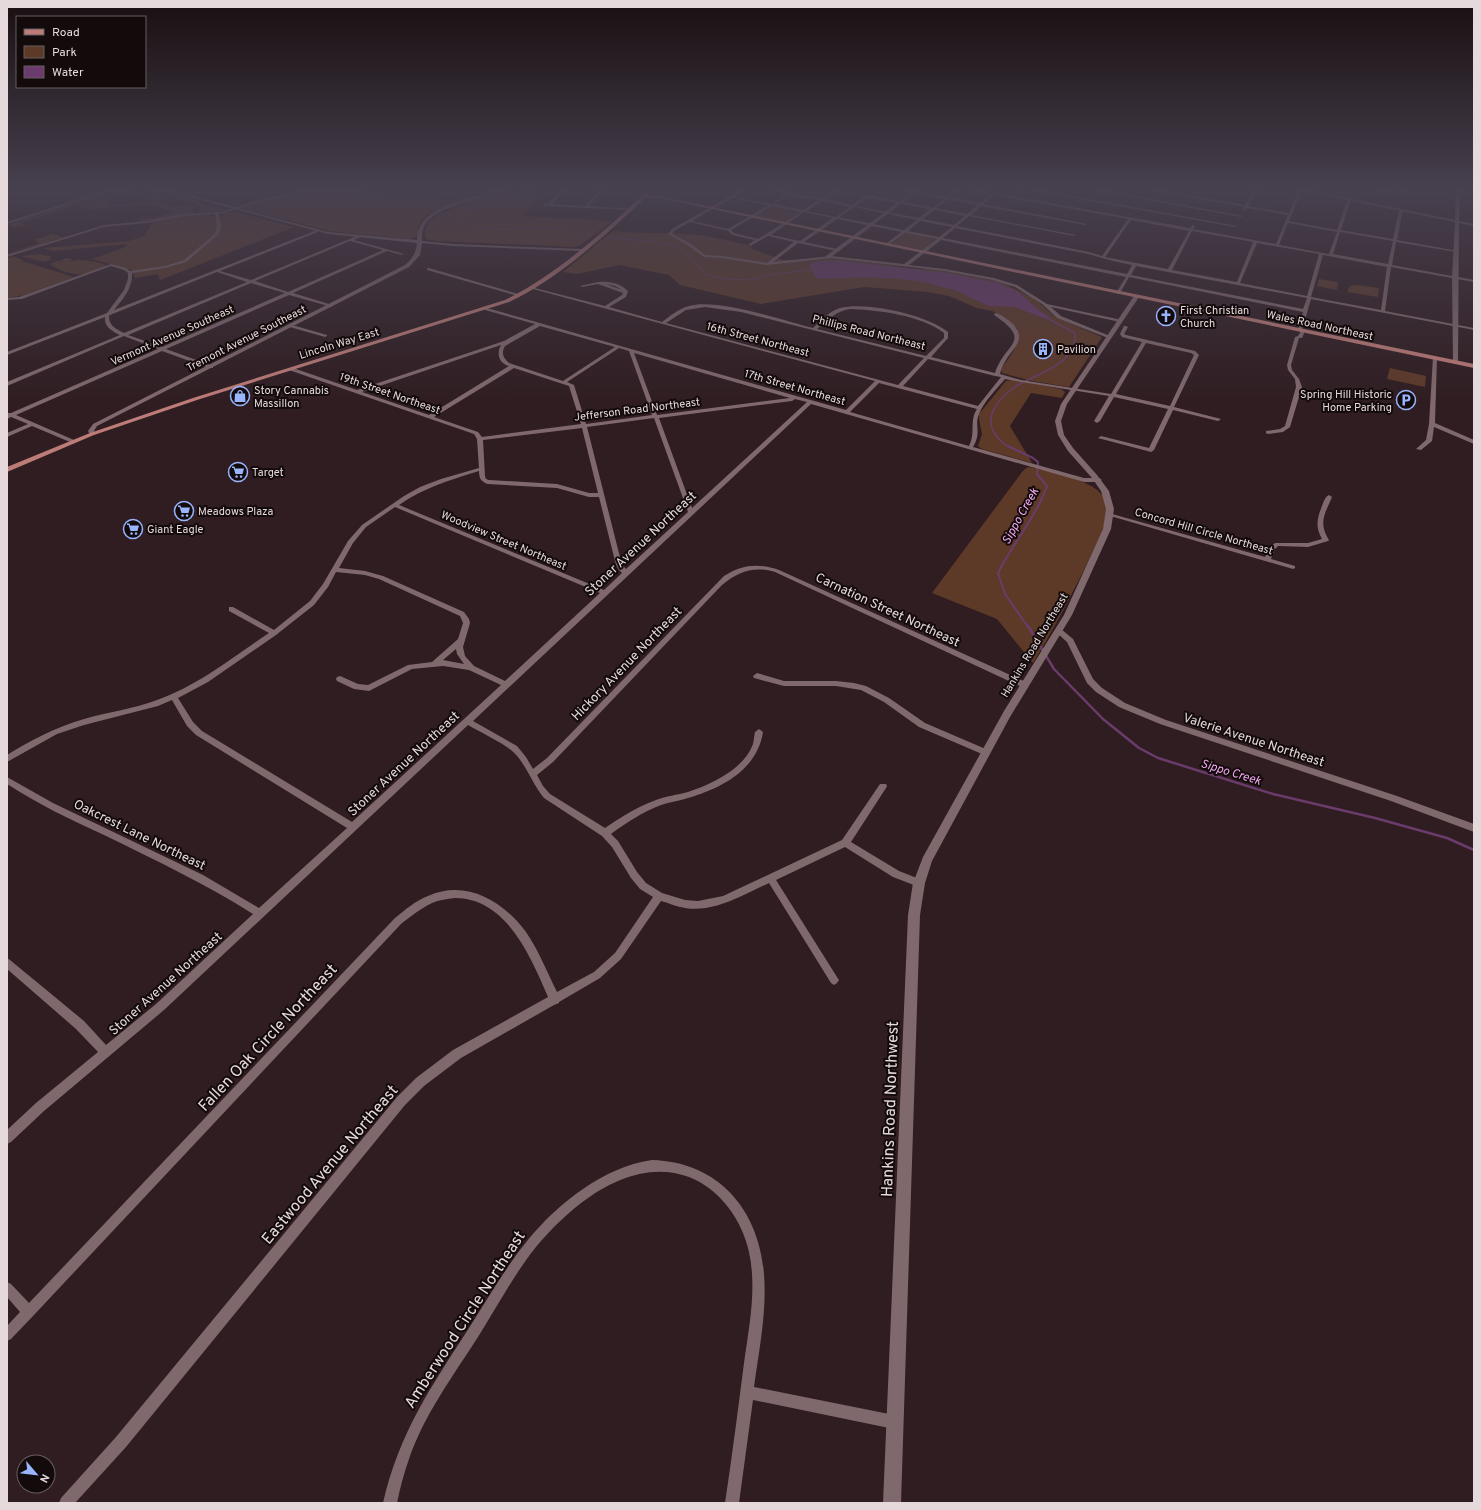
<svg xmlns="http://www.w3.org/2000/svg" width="1481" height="1510" viewBox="0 0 1481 1510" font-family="Overpass,sans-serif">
<rect width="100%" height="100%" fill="#2f1d21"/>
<!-- green -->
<g fill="#5d3a28">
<path d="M115,190h44l67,20 -9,3 -16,-1 -2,-1 1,-5 -3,-1 -53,-15 -25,2 -99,31 6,2c-6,2 -13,3 -19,0z"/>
<path d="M314,190h41l32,7 73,4c-12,5 -35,10 -41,23 -2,4 -1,8 -2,12l-8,3 -79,-8 -88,-23 15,-5z"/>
<path d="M497,190l43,6 -18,20 90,5 -30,23 -7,3 -139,-6 -10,-2 -1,-3c1,-10 4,-15 13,-21z"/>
<path d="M149,194l17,5 -9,3 17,5 11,-3 10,3v3l-4,3 -35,7 -19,1 6,-3 5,1 27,-7 -25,-8 -21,2 2,-3 19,-1 2,-2 -2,-1 3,-2 -6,-2z"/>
<path d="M115,195h2l-7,2 -4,8 23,-1 -2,2h-10l-24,4 -13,-2 2,-3z"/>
<path d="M773,206l28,6 -16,10 -29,-6z"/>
<path d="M227,212h8l59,15 -134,53 -2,-6 -23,4 -3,-8 -40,-11 31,-11 5,-4 -75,7 -10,-3 86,-7 15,-5 9,-14 18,-5 25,-3 23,3z"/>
<path d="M613,231c25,3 49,1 73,3 22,1 43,7 64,11l3,3 -1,1 31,11h14l35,-3 78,11 33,2 58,12 34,17 20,18 47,20 -33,50 -37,-6 -30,-8 -1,-4c10,-15 19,-22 16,-41l-10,-9 -15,-8 -15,-3 -28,-12 -21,-4 -64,-5 -103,17 -81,-19 -11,-10 -49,-10 -43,9 -14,-2z"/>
<path d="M905,233l31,6 -13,11 -32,-6z"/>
<path d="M53,234l10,3 -56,19v-2l33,-11 -6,-3z"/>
<path d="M42,254v1l10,1 -3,2 3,1 -7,3 -25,-6z"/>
<path d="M15,257l8,3 -1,1 52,16 -50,18 -17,3v-40z"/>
<path d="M66,258l7,1 -4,3c11,-4 26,-1 37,3 -19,13 -37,12 -56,-1l7,-3 6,2 -4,-2z"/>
<path d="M1319,279l19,3 -1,8 -20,-4z"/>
<path d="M1357,285l22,3 -1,9 -31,-5 3,-6z"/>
<path d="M1390,368l36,8 -1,11 -38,-8z"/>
<path d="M1014,380l47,9 4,3 -3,6 -31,-5 -21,33 22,37 -50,-14 -4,-3 4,-12 -3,-15v-5l27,-33z"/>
<path d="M1029,467c19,4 61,12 73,28 2,3 5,8 5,11 2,16 -11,38 -17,52 -18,36 -36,71 -57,105l-36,-44 -65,-26 90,-121 4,-4z"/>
</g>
<!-- water -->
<path fill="#6b3c6b" d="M836,260l112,13 47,9 22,9 23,20 10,6 -4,2 -31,-12 -27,-1 -33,-16 -32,-8 -21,-3 -37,-2 -44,2 -5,-2 -7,-12 5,-3z"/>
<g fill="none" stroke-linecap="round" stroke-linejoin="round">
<!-- stream-far3 -->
<g stroke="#6b3c6b" stroke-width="1">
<path d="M532,190l-67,21 -7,5c15,21 66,11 90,12 14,1 29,6 43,8"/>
<path d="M607,238l43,3 25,5 15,10 15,18 21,5 25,1 17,-5 44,-5"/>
</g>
<!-- stream-far2 -->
<path stroke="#6b3c6b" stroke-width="1.5" d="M1009,447c-30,-20 -19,-42 6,-60 18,-12 44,-17 56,-36 4,-6 4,-11 4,-18l-30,-16"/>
<!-- stream-far1 -->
<path stroke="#6b3c6b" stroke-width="2" d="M1008,446l25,12 5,4 -1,12 10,12c-11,31 -34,57 -49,87l7,21 23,33"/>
<!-- stream -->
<path stroke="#6b3c6b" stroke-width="2.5" d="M1028,626l26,43 49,50 36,29 19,10 115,36 102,24 72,20 27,12"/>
<!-- minor -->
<g fill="#80696d" fill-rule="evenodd">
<path d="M108,190h6l-107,34v-2z"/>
<path d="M305,190h8l-59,14 -35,10 2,12 -2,8 -33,28 -21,6 -33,5c1,15 -9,26 -18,37l203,-80 1,2 -98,39 31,9 108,-45 1,2 -6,3 50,14 -2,1 -15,-4 -94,42 39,12v2l-43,-12 -123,54 47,17v2h-4l-47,-17 -146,64 58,25v2h-4l-38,-16 -25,11v-4l21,-9 -17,-7 -4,2v-6h4l147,-64 -34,-13 -117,50v-4l113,-47c-8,-4 -16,-8 -15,-18l-98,38v-3l100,-39 17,-23 4,-11v-6l-4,-3 -13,-4 -89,33 -15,1v-2l12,-1 92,-33 15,4 4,3 35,-5 19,-6 31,-26 2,-8 -2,-12 -31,2 -37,7 -43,4 -97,30v-2l97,-30 43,-4 37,-7 37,-2 31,-10zM350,241l33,9 -95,42 -33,-11zM217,272l30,10 -123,51c-8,-4 -15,-7 -15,-17l1,-1zM251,283l34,10 -123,54 -34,-12z"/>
<path d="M561,190h4l-13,14 33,2 14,-16h4l-14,16 45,3 -2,1 -89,-4v-2h5z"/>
<path d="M741,190h5l-11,7 36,7 16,-10 -18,-4 22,2 29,7 13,-9h5l-14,9 28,6 12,-8v-2h4l65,13 11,-9 -42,-9h9l35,7 7,-7h4l-8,7 31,6 10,-8 -21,-5h9l212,38 3,-3 2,1 -2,3 83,15 12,-29 -41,-7 -3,3 -2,-1 2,-3 -95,-17h10l86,15 9,-15h4l-10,16 41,7 9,-23h4l-13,31 48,9 10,-30 2,-1 2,1 -10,30 52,9 6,-29 2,-1 2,1 -6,30 61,11 -2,1 -60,-10 -4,23 82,15v2l-83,-15 -6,44 89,17v2l-163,-31 -9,31 3,1 -3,7h-3l-8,27 1,5 7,9 3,8 -12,40 -7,5 -15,2 -2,-1v-2l14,-2 5,-3 11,-39 -1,-8 -7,-9 -1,-5 8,-28 3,-1 3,-5 -3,-1 5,-18 -174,-35 -9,16 -2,1 -2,-1 10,-16 -185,-37 -32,25 36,4 49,9 23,7 30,19 75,16v1l-2,1 -69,-15 10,9 49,20v2h-2l-51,-20 -15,-14 -27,-17 -23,-7 -47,-9 -114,-13 -64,7 -45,-7 -18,-1 -15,-11 -21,-12 4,-5zM790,195l28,5 -15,10 -29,-6zM994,195l134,24 -26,37 -13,-4 -132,-26 12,-10 105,20 2,-1 -105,-20 10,-9 104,19 2,-1 -104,-20zM732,198l36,7 -40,24 -36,-8zM868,198l62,11 -11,9 -63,-12zM947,199l31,6 -11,9 -31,-6zM822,201l28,6 -14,10 -29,-6zM772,206l29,6 -43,27 -24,-6 -3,-3zM854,207l63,13 -13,10 -65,-13zM934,210l31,6 -11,9 -31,-6zM804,212l29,6 -33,23 -29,-6zM837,219l64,13 -15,12 1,2 18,-13 32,6 -33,25 -73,-8 -58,6 25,-19 39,8v-2l-33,-7zM1131,220l58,11 -21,38 -63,-12zM920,221l32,6 -13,10 -31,-6zM690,222l38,9 4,4 23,5 -6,4 1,2 18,-10 26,6 -27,21 -45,-7 -17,-1 -14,-11 -19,-10 2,-3zM1288,223l49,9 -8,22 -50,-9zM955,228l133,26 25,7 19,4 -5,9 -184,-36zM1192,231l61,11 -16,40 -65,-12zM1340,232l53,9 -5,23 -55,-10zM1257,243l62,11 -12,42 -67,-13zM1323,255l64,12 -6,43 -70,-13zM1136,266l171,32 -4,11 -172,-34z"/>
<path d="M1030,190h9l198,36 -2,1z"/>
<path d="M1093,190h9l141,26 -2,1z"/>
<path d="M1377,190c9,0 17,3 25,2l-1,-2h4l1,3 -10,2z"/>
<path d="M427,268h2l93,27 -4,1 -91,-26z"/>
<path d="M598,282c11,-1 22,1 30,9l-2,6 -17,10 53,15c8,-6 16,-13 27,-16 28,-8 93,14 124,22 8,-7 16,-17 27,-20 26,-7 88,7 108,24v6l-17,19 64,16c10,-31 39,-31 -1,-58v-1l2,-1c6,2 13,7 18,12 12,15 0,22 -8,35 -3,5 -5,9 -6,14l21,6 90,14 31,-52 -20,-5 -2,-3 4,-8h2l2,1 -4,7 2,1 69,16 4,4 -25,52 47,12 -3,2 -45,-11 -19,40 -3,2 -53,-14 3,-2 48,12 19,-39 -54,-12 -14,24 -3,2 -3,-2 15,-25 -88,-14 -16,-3c-8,10 -21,22 -26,35 -5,12 3,18 -6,33l111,31h15l3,2 -3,2h-15l-273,-78 -338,317 44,25 9,11 7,12 14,-11 177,-182c18,-12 35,-13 55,-6l249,113 1,2 -4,3 -3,-1 -247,-115c-21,-6 -36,-1 -53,13l-169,177 -16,13 6,11 7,8 55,34c16,-11 32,-21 51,-28 10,-4 21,-5 32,-8 24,-8 56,-23 65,-48 1,-4 1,-8 2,-12l4,-3 4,3c-6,38 -41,56 -75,66 -9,3 -18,4 -27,7 -18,7 -34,17 -50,29l7,7 19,31 9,11 16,10 23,7 13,1 25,-5 119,-56 38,-56h6l1,2 -1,2 -35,54 48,29 23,9 2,3 -2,3 -3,1 -26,-10 -48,-30 -69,33 61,97 2,3 -2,3 -3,2 -3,-2 -62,-100c-26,12 -55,30 -84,25 -8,-1 -16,-5 -24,-7l-40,58 -21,19 -41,24v1l-5,2 -93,53 -37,28 -19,19 -279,342 -51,56h-16l2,-5 55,-61 281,-340 19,-19 37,-28 95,-53c-17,-39 -41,-99 -93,-99 -8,1 -16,2 -23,5 -12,6 -21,13 -31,21l-368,392 -22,23 -4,2v-15l13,-14 -13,-15v-15l4,2 18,19 366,-385c10,-8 20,-17 33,-22 38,-17 75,5 98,36 13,19 21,40 31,60l37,-20 21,-19 38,-56 -13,-8 -9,-11 -19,-31 -10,-11 -58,-38c-12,-14 -19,-37 -33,-48 -10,-8 -31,-18 -43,-25l-304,285 -120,101 -33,31 -4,2v-14l29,-27 62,-51 -22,-23 -69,-60v-11l3,2 74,61 22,24 50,-41 97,-90c-47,-30 -98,-54 -149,-79 -33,-15 -66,-31 -97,-51v-7l46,26 150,72 56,33 88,-80 -151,-93 -9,-9 -15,-26 -14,6 -74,19 -27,9 -50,28v-7c24,-15 49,-28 77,-36 24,-7 50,-10 73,-19 41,-14 76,-43 112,-67l-40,-22v-4h4l41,23 36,-29 13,-17 25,-43 14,-16 42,-29 16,-9 21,-8 38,-11 -2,-29 -3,-5 -185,-64v-2h4l64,22 147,-49 31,-17 -50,-14v-2h2l359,102 29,-29 -346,-93 2,-1 74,19 17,-11 1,-2 -25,-9 -16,3 -2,-1zM606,284l9,2 7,4zM705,307l36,5 183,46 -26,27 -232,-62 20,-13zM850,309c28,1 71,6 94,24v5l-18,18 -109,-27c11,-9 19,-18 33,-20zM540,326l75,21 -52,34 -54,-18c-6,-5 -8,-10 -4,-17zM1146,343l45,10 3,2 -24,51 -54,-12zM501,345c-5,9 -2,18 8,21l-80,49 -67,-23zM619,348l10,3 23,64 -66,9 -12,-39 -7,-3zM634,353l156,45 -133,17zM928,359l67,17 6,1 -23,29 -75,-20zM514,368l55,18 12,38 -99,13 -4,-5 -44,-15zM879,383l98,26c-8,12 -1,24 -8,37l-119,-34zM795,399l12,3 -115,106 -33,-90 133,-17zM654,418l34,94 -62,57 -4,-4 -35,-138zM582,428l16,65h-9l-32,-9 -68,-4 -3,-1 -1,-3 -2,-36zM479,471c0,7 2,11 9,13l69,4 32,9h10l17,68 3,5 3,3 -18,17 -205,-85c24,-17 51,-25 80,-34zM395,507l205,86 -95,88 -31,-15 -9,-10 -2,-9 7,-24 -1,-4 -5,-7 -81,-36 -18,-5 -26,-3 14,-25 13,-16zM336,572l29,3 14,4 81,37 3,7 -5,16 -26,23 -24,3 -40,20 -10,-1 -18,-8 -3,1 -1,2 1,2 17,8 15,2 43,-22 31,-3 26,4 32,15 -149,137 -150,-91 -9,-9 -15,-24 30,-16 68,-47 38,-30 14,-18zM456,649l1,5 7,10 -21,-4z"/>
<path d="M292,325l35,10v1l-2,1 -35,-10v-1z"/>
<path d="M1433,357l4,1 -2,65 39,17v4l-40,-17 -2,14 -11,9 -5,-1 10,-9 3,-16z"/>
<path d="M1329,495l3,2c-7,17 -14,25 -3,43l-1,1 -20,6 -30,-1 -3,3 -4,10 24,7v2l-2,1 -186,-54 1,-1h4l153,43 5,-10 5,-4h33l14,-4c-7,-12 -5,-21 0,-33 2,-5 3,-9 7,-11z"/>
<path d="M1057,629h4l12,10 20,40 9,9 23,15 41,17 231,76 77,28v8l-83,-31 -231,-77 -41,-17 -23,-15 -9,-9 -20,-41 -10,-9 -2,-2z"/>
<path d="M757,673l27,8h52l18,2 12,3 23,12 36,25 63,27 1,2 -1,2h-6l-63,-27 -35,-25 -23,-12 -25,-4h-52l-30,-8 -1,-2z"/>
<path d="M652,1160c67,2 107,50 112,114 3,38 -5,76 -10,113l140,28 5,2 2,5 -2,5 -5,2 -141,-29 -14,103h-14c7,-47 13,-93 19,-140 5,-37 13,-74 5,-111 -7,-32 -29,-63 -60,-75 -61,-23 -125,33 -160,79 -19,26 -34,54 -51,81 -25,39 -54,78 -69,122 -5,14 -9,29 -12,44h-14c16,-70 48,-116 86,-175 35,-55 59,-101 114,-139 22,-15 43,-25 69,-29z"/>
</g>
<!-- tertiary -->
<g fill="#80696d" fill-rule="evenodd">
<path d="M163,190h8l157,42 89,8c1,-35 48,-38 73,-50h6c-20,13 -55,14 -70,33 -4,5 -4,11 -4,18l31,3 129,5 2,1 -2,1 -129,-5 -31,-3 -2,12 -11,12 -312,159 -3,5v4h-4l-2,-4 5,-7 312,-159c8,-7 11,-12 12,-22l-89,-9z"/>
<path d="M914,190h5l-89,68h-4v-2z"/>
<path d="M1298,190h10l147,30 1,-30h4l-1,31 15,3v2l-15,-3 -1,140 -5,-1 -1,-84 3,-56z"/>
<path d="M1136,295l3,2 -72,107 -6,17 3,14 9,13 24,27 12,16 5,18 -3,20 -39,86 -62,102 -78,144 -7,22 -5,32 -19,588h-18l25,-588 5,-32 10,-26 81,-146 60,-96 39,-86 3,-20 -5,-18 -9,-13 -24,-27 -10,-16 -3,-14 6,-17 73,-108z"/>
</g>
<!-- primary -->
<path fill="#bd7c77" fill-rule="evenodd" d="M647,191l4,1 -3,3 11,1 815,168v4l-815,-170 -13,-1c-39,37 -89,83 -137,105l-312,98 -103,35 -87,37v-5l83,-34 103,-35 312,-98c50,-24 102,-71 142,-109z"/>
</g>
<!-- sky -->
<linearGradient id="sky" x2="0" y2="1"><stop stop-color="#1a1012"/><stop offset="0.47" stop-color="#47404e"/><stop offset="1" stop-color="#47404e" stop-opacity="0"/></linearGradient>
<rect width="1481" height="402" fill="url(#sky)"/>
<!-- icons -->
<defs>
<symbol id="church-ring" viewBox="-11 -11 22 22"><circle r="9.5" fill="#120a0b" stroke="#98b5fd" stroke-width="1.5"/><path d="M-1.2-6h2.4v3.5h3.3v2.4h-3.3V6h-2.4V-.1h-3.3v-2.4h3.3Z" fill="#98b5fd"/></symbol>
<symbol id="building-ring" viewBox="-11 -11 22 22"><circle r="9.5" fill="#120a0b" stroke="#98b5fd" stroke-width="1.5"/><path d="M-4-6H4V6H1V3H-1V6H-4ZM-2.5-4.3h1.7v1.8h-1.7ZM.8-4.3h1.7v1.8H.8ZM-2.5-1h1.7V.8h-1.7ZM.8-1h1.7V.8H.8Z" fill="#98b5fd"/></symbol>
<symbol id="shop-ring" viewBox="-11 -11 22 22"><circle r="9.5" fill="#120a0b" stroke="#98b5fd" stroke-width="1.5"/><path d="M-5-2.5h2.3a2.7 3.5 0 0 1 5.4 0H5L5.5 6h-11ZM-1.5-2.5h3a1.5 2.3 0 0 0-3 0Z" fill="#98b5fd"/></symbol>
<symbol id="parking-ring" viewBox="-11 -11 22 22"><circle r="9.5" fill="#120a0b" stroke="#98b5fd" stroke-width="1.5"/><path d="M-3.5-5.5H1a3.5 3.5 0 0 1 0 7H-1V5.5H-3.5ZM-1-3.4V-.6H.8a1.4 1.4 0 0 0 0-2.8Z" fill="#98b5fd"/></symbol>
<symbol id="supermarket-ring" viewBox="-11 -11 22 22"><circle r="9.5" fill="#120a0b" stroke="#98b5fd" stroke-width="1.5"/><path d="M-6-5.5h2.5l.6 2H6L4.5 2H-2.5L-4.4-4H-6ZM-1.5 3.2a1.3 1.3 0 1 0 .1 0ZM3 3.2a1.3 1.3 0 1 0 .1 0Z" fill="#98b5fd"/></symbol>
</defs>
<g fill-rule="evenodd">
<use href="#church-ring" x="1155" y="305" width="22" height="22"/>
<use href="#building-ring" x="1032" y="338" width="22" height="22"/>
<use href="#shop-ring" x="229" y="385" width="22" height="22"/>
<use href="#parking-ring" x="1395" y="389" width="22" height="22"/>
<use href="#supermarket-ring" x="227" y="461" width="22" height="22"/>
<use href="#supermarket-ring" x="173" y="500" width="22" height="22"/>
<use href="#supermarket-ring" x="122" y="518" width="22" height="22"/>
</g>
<g text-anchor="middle" stroke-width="4" stroke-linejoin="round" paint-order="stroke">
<!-- far-poi labels -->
<g font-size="11" fill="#e6d9db" stroke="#120a0b" text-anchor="start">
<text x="1180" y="314">First Christian<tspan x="1180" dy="13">Church</tspan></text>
<text x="1057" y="353">Pavilion</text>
<text x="254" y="394">Story Cannabis<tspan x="254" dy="13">Massillon</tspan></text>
<text x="1392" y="398" text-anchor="end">Spring Hill Historic<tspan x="1392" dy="13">Home Parking</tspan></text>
<text x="252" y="476">Target</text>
<text x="198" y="515">Meadows Plaza</text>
<text x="147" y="533">Giant Eagle</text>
</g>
<!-- far-street labels -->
<g font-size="11" fill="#e6d9db" stroke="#120a0b">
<text transform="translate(1320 325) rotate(12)" y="4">Wales Road Northeast</text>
<text transform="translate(869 332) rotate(14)" y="4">Phillips Road Northeast</text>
<text transform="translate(172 335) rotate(-24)" y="4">Vermont Avenue Southeast</text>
<text transform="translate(246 338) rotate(-27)" y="4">Tremont Avenue Southeast</text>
<text transform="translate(758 339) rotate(15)" y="4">16th Street Northeast</text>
<text transform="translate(339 343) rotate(-17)" y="4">Lincoln Way East</text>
<text transform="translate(795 387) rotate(16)" y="4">17th Street Northeast</text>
<text transform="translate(390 393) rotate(19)" y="4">19th Street Northeast</text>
<text transform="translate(637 409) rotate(-7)" y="4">Jefferson Road Northeast</text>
<text transform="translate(1204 531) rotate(16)" y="4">Concord Hill Circle Northeast</text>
<text transform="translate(504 540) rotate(23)" y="4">Woodview Street Northeast</text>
<text transform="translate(1034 645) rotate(-59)" y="4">Hankins Road Northeast</text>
</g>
<!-- far-water labels -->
<g font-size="12" font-style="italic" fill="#f4acf2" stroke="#120a0b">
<text transform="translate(1020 516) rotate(-61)" y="4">Sippo Creek</text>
<text transform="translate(1231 772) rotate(17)" y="4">Sippo Creek</text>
</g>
<!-- street labels -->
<g font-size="13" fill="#e6d9db" stroke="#120a0b">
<text transform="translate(640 543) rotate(-43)" y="5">Stoner Avenue Northeast</text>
<text transform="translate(888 609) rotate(25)" y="5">Carnation Street Northeast</text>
<text transform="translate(626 663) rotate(-46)" y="5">Hickory Avenue Northeast</text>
<text transform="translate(1254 739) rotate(18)" y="5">Valerie Avenue Northeast</text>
<text transform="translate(403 763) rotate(-43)" y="5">Stoner Avenue Northeast</text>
<text transform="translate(140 834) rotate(26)" y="5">Oakcrest Lane Northeast</text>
<text transform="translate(165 983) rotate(-42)" y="5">Stoner Avenue Northeast</text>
</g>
<!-- near-street labels -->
<g font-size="16" fill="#e6d9db" stroke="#120a0b">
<text transform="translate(267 1037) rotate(-47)" y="6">Fallen Oak Circle Northeast</text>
<text transform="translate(889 1109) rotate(-88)" y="6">Hankins Road Northwest</text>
<text transform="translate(329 1164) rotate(-50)" y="6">Eastwood Avenue Northeast</text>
<text transform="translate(464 1319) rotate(-57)" y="6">Amberwood Circle Northeast</text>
</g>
</g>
<!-- border -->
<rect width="1481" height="1510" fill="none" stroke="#e6d9db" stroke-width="16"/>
<!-- legend -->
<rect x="16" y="16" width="130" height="72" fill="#120a0b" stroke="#675d5e"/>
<rect x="24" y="29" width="20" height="6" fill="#bd7c77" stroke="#675d5e"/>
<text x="52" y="36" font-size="12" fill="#e6d9db">Road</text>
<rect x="24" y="46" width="20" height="12" fill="#5d3a28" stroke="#675d5e"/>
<text x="52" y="56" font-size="12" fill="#e6d9db">Park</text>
<rect x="24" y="66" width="20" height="12" fill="#6b3c6b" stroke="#675d5e"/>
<text x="52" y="76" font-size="12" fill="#e6d9db">Water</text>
<!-- north arrow -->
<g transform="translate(36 1474) rotate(118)"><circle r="19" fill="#120a0b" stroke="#675d5e"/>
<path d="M0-3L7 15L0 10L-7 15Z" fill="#98b5fd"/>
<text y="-6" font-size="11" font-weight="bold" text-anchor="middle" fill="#e6d9db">N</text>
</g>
</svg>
